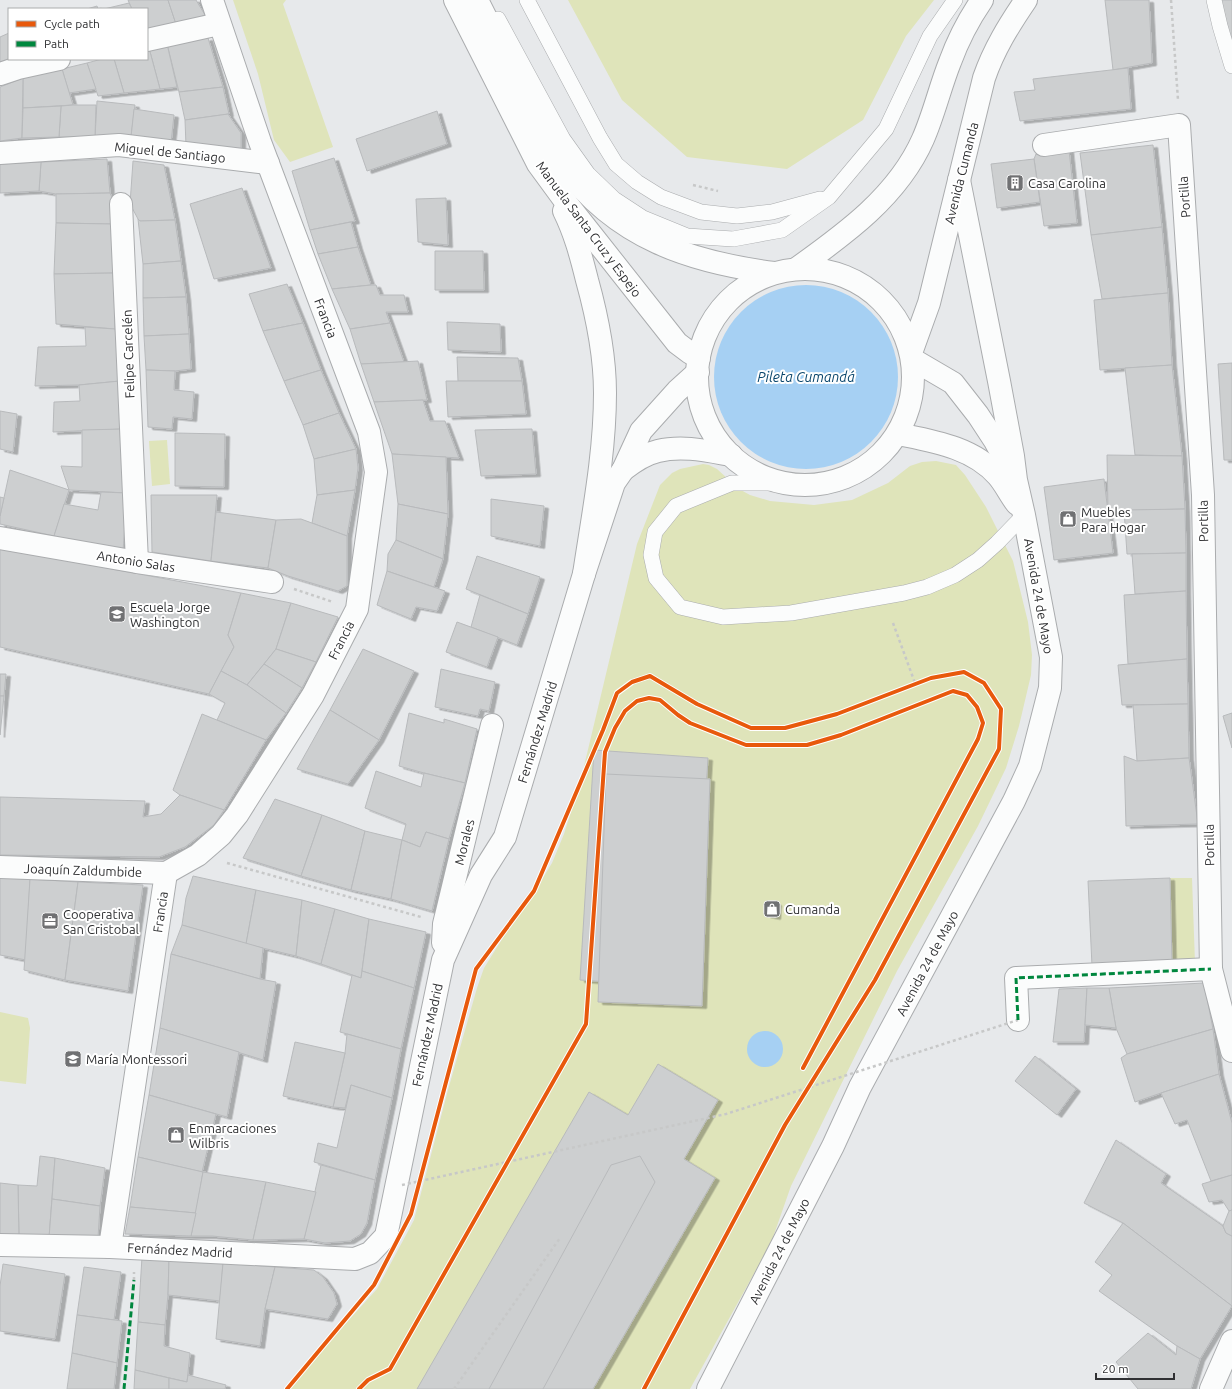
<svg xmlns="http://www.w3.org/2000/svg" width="1232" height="1389" viewBox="0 0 1232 1389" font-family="Ubuntu,sans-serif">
<defs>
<filter id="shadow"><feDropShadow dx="4.5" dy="2.5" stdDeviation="0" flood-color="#0004"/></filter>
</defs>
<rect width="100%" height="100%" fill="#e7e9eb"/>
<!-- green -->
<g fill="#dfe4ba">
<path d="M233,0h53l-3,4 50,143 -43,15 -16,-22 -16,-66z"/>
<path d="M568,0h366l-28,36 -43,84 -76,49 -100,-12 -65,-57z"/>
<path d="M167,440l3,44 -18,2 -3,-45z"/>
<path d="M936,461l20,4 9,10 21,32 27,54 15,61 4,33 -1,20 -12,51 -13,42 -28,58 -81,145 -106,215 -20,57 -81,146h-401l28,-34 60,-66 37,-69 34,-130 29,-102 7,-20 27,-43 21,-29 20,-33 12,-29 16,-51 57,-239 23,-59 12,-12 8,-4 23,-5 6,1 8,4 22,20 11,6 20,6 44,4 38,-5 36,-17 22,-17 12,-4z"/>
<path d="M1170,878h22l3,85h-23z"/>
<path d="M0,1012l28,6 2,10 -4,56 -26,-3z"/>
</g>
<!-- water -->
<g fill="#a6d0f3">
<circle cx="806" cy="377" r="92"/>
<circle cx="765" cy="1049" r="18"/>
</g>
<!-- building -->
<g fill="#cdcfd0" stroke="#b8babc" filter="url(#shadow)">
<path d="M128,0h40l9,27 -30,8v-26h-15z"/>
<path d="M168,0h28l9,15 -28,12z"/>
<path d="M1105,0h44l3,63 -39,7z"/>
<path d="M1221,0h11v45z"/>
<path d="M129,3l3,6h-28z"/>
<path d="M97,6l1,3h-11z"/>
<path d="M9,33v26h15l-24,4v-26z"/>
<path d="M208,38l15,49 -44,5 -12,-48z"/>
<path d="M167,44l10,43 -17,2 -11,-41z"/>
<path d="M147,48h2l11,41 -36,4 -10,-34h33z"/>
<path d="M102,59h12l10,34 -26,3 -11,-33z"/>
<path d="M87,63l9,26 -27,4 -7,-24z"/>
<path d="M1128,68l3,41 -111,12 -6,-29 21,-2 -2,-11z"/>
<path d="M62,69l11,36 -50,3v-30z"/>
<path d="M23,78l-1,60 -22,3v-54z"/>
<path d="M223,87l6,27 -44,6 -6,-28z"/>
<path d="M97,101l38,4 -4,32h-36z"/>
<path d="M73,105h23l-1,32h-36l2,-31z"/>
<path d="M61,106l-2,31 -37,1 1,-30z"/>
<path d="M134,109l40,6 -3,28 -40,-6z"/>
<path d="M437,111l10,33 -80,27 -11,-32z"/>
<path d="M228,114l13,19v20l-55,-7 -1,-26z"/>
<path d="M1153,145l9,82 -71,8 -11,-82z"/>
<path d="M1069,150l8,73 -33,3 -10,-67 2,-5z"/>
<path d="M334,158l21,63 -45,9 -18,-59z"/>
<path d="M107,159l3,34 -54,1 -17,-3 2,-29z"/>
<path d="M1034,159l6,43 -43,6 -6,-44z"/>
<path d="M133,161l31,4 11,55 -35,1 -2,-2 -8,-15z"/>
<path d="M41,162l-2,29 -39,2v-29z"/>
<path d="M242,188l29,80 -57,11 -24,-75z"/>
<path d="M110,193l6,13 -4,18 -56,-1v-29z"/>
<path d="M446,198l2,47 -30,-3 -2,-43z"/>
<path d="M138,219l2,2 35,-1 6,41 -38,3z"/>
<path d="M351,222l7,25 -40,7 -8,-24z"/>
<path d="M56,223l56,1 2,49 -60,1z"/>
<path d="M1162,227l6,66 -66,6 -11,-64z"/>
<path d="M358,247l13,38 -39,4 -14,-35z"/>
<path d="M435,251h48l1,39h-49z"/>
<path d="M181,261l5,36 -43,1v-34z"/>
<path d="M114,273l1,56 -59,-5 -2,-50z"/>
<path d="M287,284l16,39 -40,8 -14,-37z"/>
<path d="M371,285h5l4,10h24l4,17h-22l4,11 -40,6 -18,-40z"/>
<path d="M1168,293l4,72 -72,5 -6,-70z"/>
<path d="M186,297l3,37 -45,2 -1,-38z"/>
<path d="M447,322l53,2 1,28 -53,-2z"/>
<path d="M303,323l18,47 -37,11 -21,-50z"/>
<path d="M390,323l14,39 -43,2 -11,-35z"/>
<path d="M85,327l30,2 6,34 -1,18 -41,4 -44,1 3,-39 48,-1z"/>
<path d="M189,334l2,35 -16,2 -29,-1 -2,-34z"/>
<path d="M457,357l61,1 4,23h-64z"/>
<path d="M418,361l9,39 -53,2 -13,-38z"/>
<path d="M1232,363v97h-8l-6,-96z"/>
<path d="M1172,365l10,91 -47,-1 -10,-87z"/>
<path d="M146,370l29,1 -1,19 20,2 -2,27 -19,-2 -1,12 -24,-2z"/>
<path d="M321,370l18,43 -36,12 -19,-44z"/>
<path d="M120,381l3,48 -70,3 1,-30 26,-1 -1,-16z"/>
<path d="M446,381h76l4,33 -78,3z"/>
<path d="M423,400l7,21h15l14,37 -67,-4 -18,-52z"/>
<path d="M0,411l17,3 -4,38 -13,-3z"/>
<path d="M339,413l17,36 -42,10 -11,-34z"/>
<path d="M123,429l4,64 -58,-3 -8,-24 21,1v-37z"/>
<path d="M532,429l4,45 -55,2 -6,-46z"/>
<path d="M175,433l50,1 -1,53 -49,-1z"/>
<path d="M356,449l2,19 -3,22 -38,5 -3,-36z"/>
<path d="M392,454l54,3 2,57 -50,-10z"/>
<path d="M1107,455l75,1 3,53 -77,2z"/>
<path d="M10,470l59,20 -15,46 -54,-12v-8z"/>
<path d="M1104,479l9,74 -59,7 -10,-73z"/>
<path d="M355,490l-8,46 -35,-13 5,-28z"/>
<path d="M101,492l26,1 -4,59 -69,-16 10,-32 34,6z"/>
<path d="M151,495h66l-6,66 -59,-9z"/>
<path d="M0,497l4,1 -4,18z"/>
<path d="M491,499l53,7 -4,40 -49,-10z"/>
<path d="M398,504l50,10 -5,45 -47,-19z"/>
<path d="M1185,509l1,44 -59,1 -3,-44z"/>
<path d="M216,512l60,8 -8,48 -57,-7z"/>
<path d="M301,519l46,17v50l-9,5 -50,-15 -20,-8 8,-48z"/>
<path d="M396,540l47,19 -9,28 -47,-16 1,-17z"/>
<path d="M0,548l241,45 -13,42 6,12 -25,47 -209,-47z"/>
<path d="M1186,553v38l-51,3 -3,-40z"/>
<path d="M477,556l63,21 -12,37 -62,-25z"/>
<path d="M387,571l58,20 -8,20 -21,-4 -5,12 -34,-14z"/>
<path d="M1186,591l1,68 -59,5 -4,-69z"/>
<path d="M241,593l50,10 -15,46 -29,36 -26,-14 13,-24 -6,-12z"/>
<path d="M480,595l48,19 -11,31 -46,-18z"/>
<path d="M291,603l47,14 -22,45 -40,-13z"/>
<path d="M457,622l41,15 -11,30 -41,-15z"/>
<path d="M276,649l40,13 -14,26 -38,-24z"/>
<path d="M363,649l51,22 -35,69 -49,-30z"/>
<path d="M1187,659l1,45 -66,1 -4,-40z"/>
<path d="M264,664l38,24 -16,25 -39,-28z"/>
<path d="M441,669l54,13 -6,29 -9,-2 -2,7 -43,-9z"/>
<path d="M221,671l26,14 39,28 -20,27 -49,-20 8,-17 -16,-9z"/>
<path d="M0,674h6l-2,22h-4z"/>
<path d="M0,696h4l-4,39z"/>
<path d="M1188,704l1,54 -52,3 -4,-56z"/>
<path d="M330,710l49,30 -31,44 -51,-15z"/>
<path d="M409,713l35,10v-4l33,10 -12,54 -41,-10 -25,-7z"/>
<path d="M1232,713v35l-9,-32z"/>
<path d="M202,714l64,26 -42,70 -44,-15 -7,-5z"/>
<path d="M594,750l114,8 -14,230 -114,-8z"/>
<path d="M1124,756l13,5 52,-3 9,66 -72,2z"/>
<path d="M376,771l45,16 3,-14 41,10 -16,56 -23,-7 -6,15 -18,-7 4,-16 -41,-16z"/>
<path d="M606,774l104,5 -8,227 -104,-4z"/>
<path d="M180,795l44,15 -10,15 -29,22 -26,10 -159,-2v-58l145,4 -2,16 18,-3z"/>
<path d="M275,799l47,16 -21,61 -58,-18z"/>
<path d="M322,815l43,16 -14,59 -50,-14z"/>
<path d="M365,831l37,9 -11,59 -40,-9z"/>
<path d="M426,832l23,7 -17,72 -41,-12 11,-59 18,7z"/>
<path d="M193,876l63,14 -10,54 -64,-19 4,-27z"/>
<path d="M0,878l30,1 -4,81 -26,-5z"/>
<path d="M1170,878l2,85 -80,3 -4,-85z"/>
<path d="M30,879l48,3 -13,98 -41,-10z"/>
<path d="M78,882l65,3 -15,106 -63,-11z"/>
<path d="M256,890l46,10 -6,56 -50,-12z"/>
<path d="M302,900l33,9 -14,55 -25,-8z"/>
<path d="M769,902l8,1 -1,14 -10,-2z"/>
<path d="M335,909l34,10 -8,59 -40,-14z"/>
<path d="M369,919l57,13 -12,56 -52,-17z"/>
<path d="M182,925l81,23 -3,31 -89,-25z"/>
<path d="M171,954l89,25 16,3 -13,78 -103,-32z"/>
<path d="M362,971l52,17 -13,61 -61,-17 12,-57 9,3z"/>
<path d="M1204,983l9,46 -86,25 -11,-26 -7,-40z"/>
<path d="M1087,988l-3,54h-31l6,-53z"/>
<path d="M1087,988h22l7,40 -31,-3z"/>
<path d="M160,1028l79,24 -12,65 -78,-22z"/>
<path d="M1213,1029l6,45 -58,19 -26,9 -14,-44 6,-4z"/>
<path d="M347,1034l54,15 -9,49 -41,-13 -6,23 -12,-1 12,-54z"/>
<path d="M295,1042l50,11 -12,54 -50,-11z"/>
<path d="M1035,1056l41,33 -19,26 -42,-34z"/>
<path d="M658,1064l60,36 -34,59 31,19 -122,211h-176l172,-297 39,23z"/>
<path d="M1219,1074l13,49v52l-21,6 -24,-61 -12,4 -14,-31z"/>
<path d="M351,1085l41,13 -17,82 -61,-18 4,-19 19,5z"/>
<path d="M149,1095l67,19 -14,58 -64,-15z"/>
<path d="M1116,1140l50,34 -5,9 62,43 3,7 6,3v70l-109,-83 -39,-20z"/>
<path d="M40,1156l15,2 -6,80h-30l-1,-53 19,1z"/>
<path d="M640,1156l15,26 -112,207h-54l122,-224z"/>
<path d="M138,1157l65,15 -7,41 -66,-6z"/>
<path d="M55,1158l50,10 -5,38 -48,-7z"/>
<path d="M321,1165l54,15 -8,43 -6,11 -11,7 -25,2 -21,-4z"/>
<path d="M203,1172l63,10 -13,58 -41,-4h-21z"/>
<path d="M1232,1175v35l-3,1 -7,-11 -13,2 -7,-18z"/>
<path d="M266,1182l50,10 -12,47 -51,1z"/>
<path d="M0,1183l18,2 1,53h-19z"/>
<path d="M52,1199l48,7 -2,32h-49z"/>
<path d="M130,1207l66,6 -5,23 -66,-2z"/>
<path d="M1232,1210v26l-6,-3 -3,-7 6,-15z"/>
<path d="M1123,1223l109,83 -32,53 -23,-13 -78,-55 13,-16 -17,-13z"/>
<path d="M142,1257l27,2 -1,36 -3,30 -27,-3z"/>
<path d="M169,1259l54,4 -3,38 -52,-6z"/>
<path d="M223,1263l52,4 -10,42 -5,37 -44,-7z"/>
<path d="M3,1264l62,10 -10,65 -55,-8v-45z"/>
<path d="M84,1267l37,5 -7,48 -37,-5z"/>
<path d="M275,1267l39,3 9,7 11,16 3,11 -9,15 -63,-10z"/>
<path d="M77,1315l45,6 -5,42 -45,-10z"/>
<path d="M138,1322l27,3 -1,21 26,7 -3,29 -52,-12z"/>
<path d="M1148,1333l28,22 1,-9 23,13 -9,30h-53l-22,-27z"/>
<path d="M72,1353l45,10 -3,26h-47z"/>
<path d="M135,1370l34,8v11h-35z"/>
<path d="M188,1375l38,10 -1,4h-56v-11l18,4z"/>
</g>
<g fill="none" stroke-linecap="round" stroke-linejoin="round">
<defs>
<g id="lane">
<path d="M527,0l73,138 16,26 21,18 24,15 40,15 36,4 35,-4 48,-13"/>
<path d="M1214,0l6,26 12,40"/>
<path d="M498,19l65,120 25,35 26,25 29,19 44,18 46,3 49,-9 47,-33 57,-68 44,-93 25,-36"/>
<path d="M786,483h-54l-56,23 -21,26 -4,23 5,23 24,29 43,10 68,-4 113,-20 23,-6 28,-12 23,-15 19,-17 27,-28"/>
</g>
<g id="street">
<path d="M147,40l72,-16"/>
<path d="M0,74l18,-6 41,-9"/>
<path d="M1044,145l135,-20 24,370 8,474 21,82"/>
<path d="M0,153l119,-8 149,18"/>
<path d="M121,204l16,358"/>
<path d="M623,470c10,-8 22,-16 35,-19 24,-6 50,0 73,4"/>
<path d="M0,538l137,24 135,20"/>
<path d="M0,867l166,6"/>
<path d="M166,873l32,-18 23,-20 16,-20 76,-120 44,-86 19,-137 -7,-40 -109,-290 -48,-142"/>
<path d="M443,943l1,-19 48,-199"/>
<path d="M1018,1020l-2,-42 195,-9"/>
<path d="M0,1245l110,2 245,12 15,-6 16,-17 57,-276 38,-85 24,-38 79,-263 30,-91 9,-13 18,-39 36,-40 21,-19"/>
<path d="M110,1247l56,-374"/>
<path d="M1211,1389l21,-48"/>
</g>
<g id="secondary">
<path d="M455,0l83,164 30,41 109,138 12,9 10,6"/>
<path d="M477,0c16,32 32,63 47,95 13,24 24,49 40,71 52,72 126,96 210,107"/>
<path d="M564,211c11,22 17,45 23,69 10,36 18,75 18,113 0,61 -12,121 -21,181"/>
<path d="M796,269c49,-35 102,-73 127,-130 11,-25 17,-52 27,-77 8,-22 19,-43 32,-62"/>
<circle cx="805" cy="377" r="108"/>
<path d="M911,353l18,-50 55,-225c10,-29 25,-53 42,-78"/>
<path d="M912,359l41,24 25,32 17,26 13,24"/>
<path d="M898,434c34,7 75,13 100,42 7,8 12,19 19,28"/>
<path d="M708,1389l125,-243 27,-59 154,-286 16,-35 20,-78 1,-31 -27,-142 -8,-35 -3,-24 -14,-75 -40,-201"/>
</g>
</defs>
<!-- lane casing -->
<use href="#lane" stroke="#aaacae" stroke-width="16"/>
<!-- street casing -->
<use href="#street" stroke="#aaacae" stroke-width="24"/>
<!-- secondary casing -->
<use href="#secondary" stroke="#aaacae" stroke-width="24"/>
<!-- path -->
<g stroke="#c7c8c8" stroke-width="2.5" stroke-dasharray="3 3" stroke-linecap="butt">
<path d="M1171,0l7,100"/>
<path d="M693,185l25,6"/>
<path d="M294,589l39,13"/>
<path d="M893,623l22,60"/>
<path d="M227,863l194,54"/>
<path d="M134,1280v-8"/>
<path d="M454,1389l106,-151"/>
</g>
<!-- lane -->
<use href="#lane" stroke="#fbfcfc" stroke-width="15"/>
<!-- street -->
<use href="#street" stroke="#fbfcfc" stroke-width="22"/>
<!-- secondary -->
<use href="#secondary" stroke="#fbfcfc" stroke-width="22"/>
<!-- path-bridge -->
<path stroke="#c7c8c8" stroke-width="2.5" stroke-dasharray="3 3" stroke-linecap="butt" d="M402,1185l324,-71 292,-94"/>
<!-- quiet -->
<g stroke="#00873e" stroke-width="3" stroke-dasharray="6 3" stroke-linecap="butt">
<path d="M1018,1020l-2,-42 195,-9"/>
<path d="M124,1389l10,-109"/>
</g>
<defs>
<g id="cycleway">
<path d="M287,1389l87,-104 37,-71 65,-245 58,-78 69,-161 14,-37 15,-11 18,-6 47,28 54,24h34l52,-14 94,-36 33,-6 20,11 17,26 -2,40 -124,231 -90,145 -141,264"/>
<path d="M359,1389l9,-9 22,-11 196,-345 19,-272 10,-24 10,-17 12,-10 12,-3 11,2 18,15 12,8 56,22h61l34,-10 112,-44 14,4 10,12 6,16 -5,16 -175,329"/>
</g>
</defs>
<!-- cycleway casing -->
<use href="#cycleway" stroke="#fff" stroke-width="6"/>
<!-- cycleway -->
<use href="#cycleway" stroke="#e8590c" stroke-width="4"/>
</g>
<!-- icons -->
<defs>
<symbol id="building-square" viewBox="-11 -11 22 22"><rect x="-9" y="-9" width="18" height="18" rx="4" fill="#707173" stroke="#fff"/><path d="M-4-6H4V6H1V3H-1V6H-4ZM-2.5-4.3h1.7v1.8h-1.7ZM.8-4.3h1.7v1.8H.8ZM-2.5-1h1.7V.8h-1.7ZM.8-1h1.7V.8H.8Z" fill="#fff"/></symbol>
<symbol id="shop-square" viewBox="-11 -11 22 22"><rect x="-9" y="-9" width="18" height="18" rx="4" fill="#707173" stroke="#fff"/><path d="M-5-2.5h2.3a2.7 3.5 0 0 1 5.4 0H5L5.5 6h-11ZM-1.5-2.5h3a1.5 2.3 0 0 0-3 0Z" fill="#fff"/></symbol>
<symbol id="school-square" viewBox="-11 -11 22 22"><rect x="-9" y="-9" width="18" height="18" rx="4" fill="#707173" stroke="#fff"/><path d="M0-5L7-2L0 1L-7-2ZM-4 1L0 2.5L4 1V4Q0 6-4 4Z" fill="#fff"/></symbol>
<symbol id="office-square" viewBox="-11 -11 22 22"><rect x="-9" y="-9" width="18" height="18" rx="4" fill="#707173" stroke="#fff"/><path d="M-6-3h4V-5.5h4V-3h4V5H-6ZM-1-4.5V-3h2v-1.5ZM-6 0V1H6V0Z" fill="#fff"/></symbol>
</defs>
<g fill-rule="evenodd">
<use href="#building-square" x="1005" y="173" width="20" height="20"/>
<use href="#shop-square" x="1058" y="509" width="20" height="20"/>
<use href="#school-square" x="107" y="604" width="20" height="20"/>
<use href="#shop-square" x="762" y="899" width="20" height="20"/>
<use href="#office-square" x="40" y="911" width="20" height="20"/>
<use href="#school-square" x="63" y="1049" width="20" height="20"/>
<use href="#shop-square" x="166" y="1125" width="20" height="20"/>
</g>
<g text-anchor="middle" stroke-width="4" stroke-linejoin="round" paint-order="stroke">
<!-- street labels -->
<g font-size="13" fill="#303133" stroke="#fff">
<text transform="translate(170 152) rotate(6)" y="5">Miguel de Santiago</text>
<text transform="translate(961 173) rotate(-76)" y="5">Avenida Cumanda</text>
<text transform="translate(1184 197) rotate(-94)" y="5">Portilla</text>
<text transform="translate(589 229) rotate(53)" y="5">Manuela Santa Cruz y Espejo</text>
<text transform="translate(326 318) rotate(69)" y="5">Francia</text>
<text transform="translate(128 354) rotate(-92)" y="5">Felipe Carcelén</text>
<text transform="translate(1203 521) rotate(-91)" y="5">Portilla</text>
<text transform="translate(136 561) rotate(9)" y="5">Antonio Salas</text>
<text transform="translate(1039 596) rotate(80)" y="5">Avenida 24 de Mayo</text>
<text transform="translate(341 640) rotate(-63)" y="5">Francia</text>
<text transform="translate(537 732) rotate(-73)" y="5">Fernández Madrid</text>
<text transform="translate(464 842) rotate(-76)" y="5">Morales</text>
<text transform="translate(1209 845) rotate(-91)" y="5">Portilla</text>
<text transform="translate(83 870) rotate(2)" y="5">Joaquín Zaldumbide</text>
<text transform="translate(160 912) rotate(-82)" y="5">Francia</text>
<text transform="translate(927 963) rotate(-62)" y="5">Avenida 24 de Mayo</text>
<text transform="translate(427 1035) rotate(-78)" y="5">Fernández Madrid</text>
<text transform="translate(180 1250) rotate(3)" y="5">Fernández Madrid</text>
<text transform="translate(779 1251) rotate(-63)" y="5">Avenida 24 de Mayo</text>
</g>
<!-- poi labels -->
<g font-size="13" fill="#303133" stroke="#fff" text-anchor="start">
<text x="1028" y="188">Casa Carolina</text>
<text x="1081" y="517">Muebles<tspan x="1081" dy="15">Para Hogar</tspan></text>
<text x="130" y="612">Escuela Jorge<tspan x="130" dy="15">Washington</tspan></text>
<text x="785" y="914">Cumanda</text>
<text x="63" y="919">Cooperativa<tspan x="63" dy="15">San Cristobal</tspan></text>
<text x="86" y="1064">María Montessori</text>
<text x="189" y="1133">Enmarcaciones<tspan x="189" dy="15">Wilbris</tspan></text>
</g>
<!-- water labels -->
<g font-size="14" font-style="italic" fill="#0a466c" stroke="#fff">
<text x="806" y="382">Pileta Cumandá</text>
</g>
</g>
<!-- legend -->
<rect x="8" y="8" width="140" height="52" fill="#ffffff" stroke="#acadad"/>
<rect x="16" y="21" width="20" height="6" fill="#e8590c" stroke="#acadad"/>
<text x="44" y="28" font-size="12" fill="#303133">Cycle path</text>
<rect x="16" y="41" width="20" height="6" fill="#00873e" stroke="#acadad"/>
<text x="44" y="48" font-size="12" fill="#303133">Path</text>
<!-- scale -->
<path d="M1096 1373v6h78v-6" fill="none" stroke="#303133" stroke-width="2"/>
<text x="1102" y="1373" font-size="12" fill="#303133" stroke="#ffffff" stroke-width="3" paint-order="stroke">20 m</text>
</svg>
